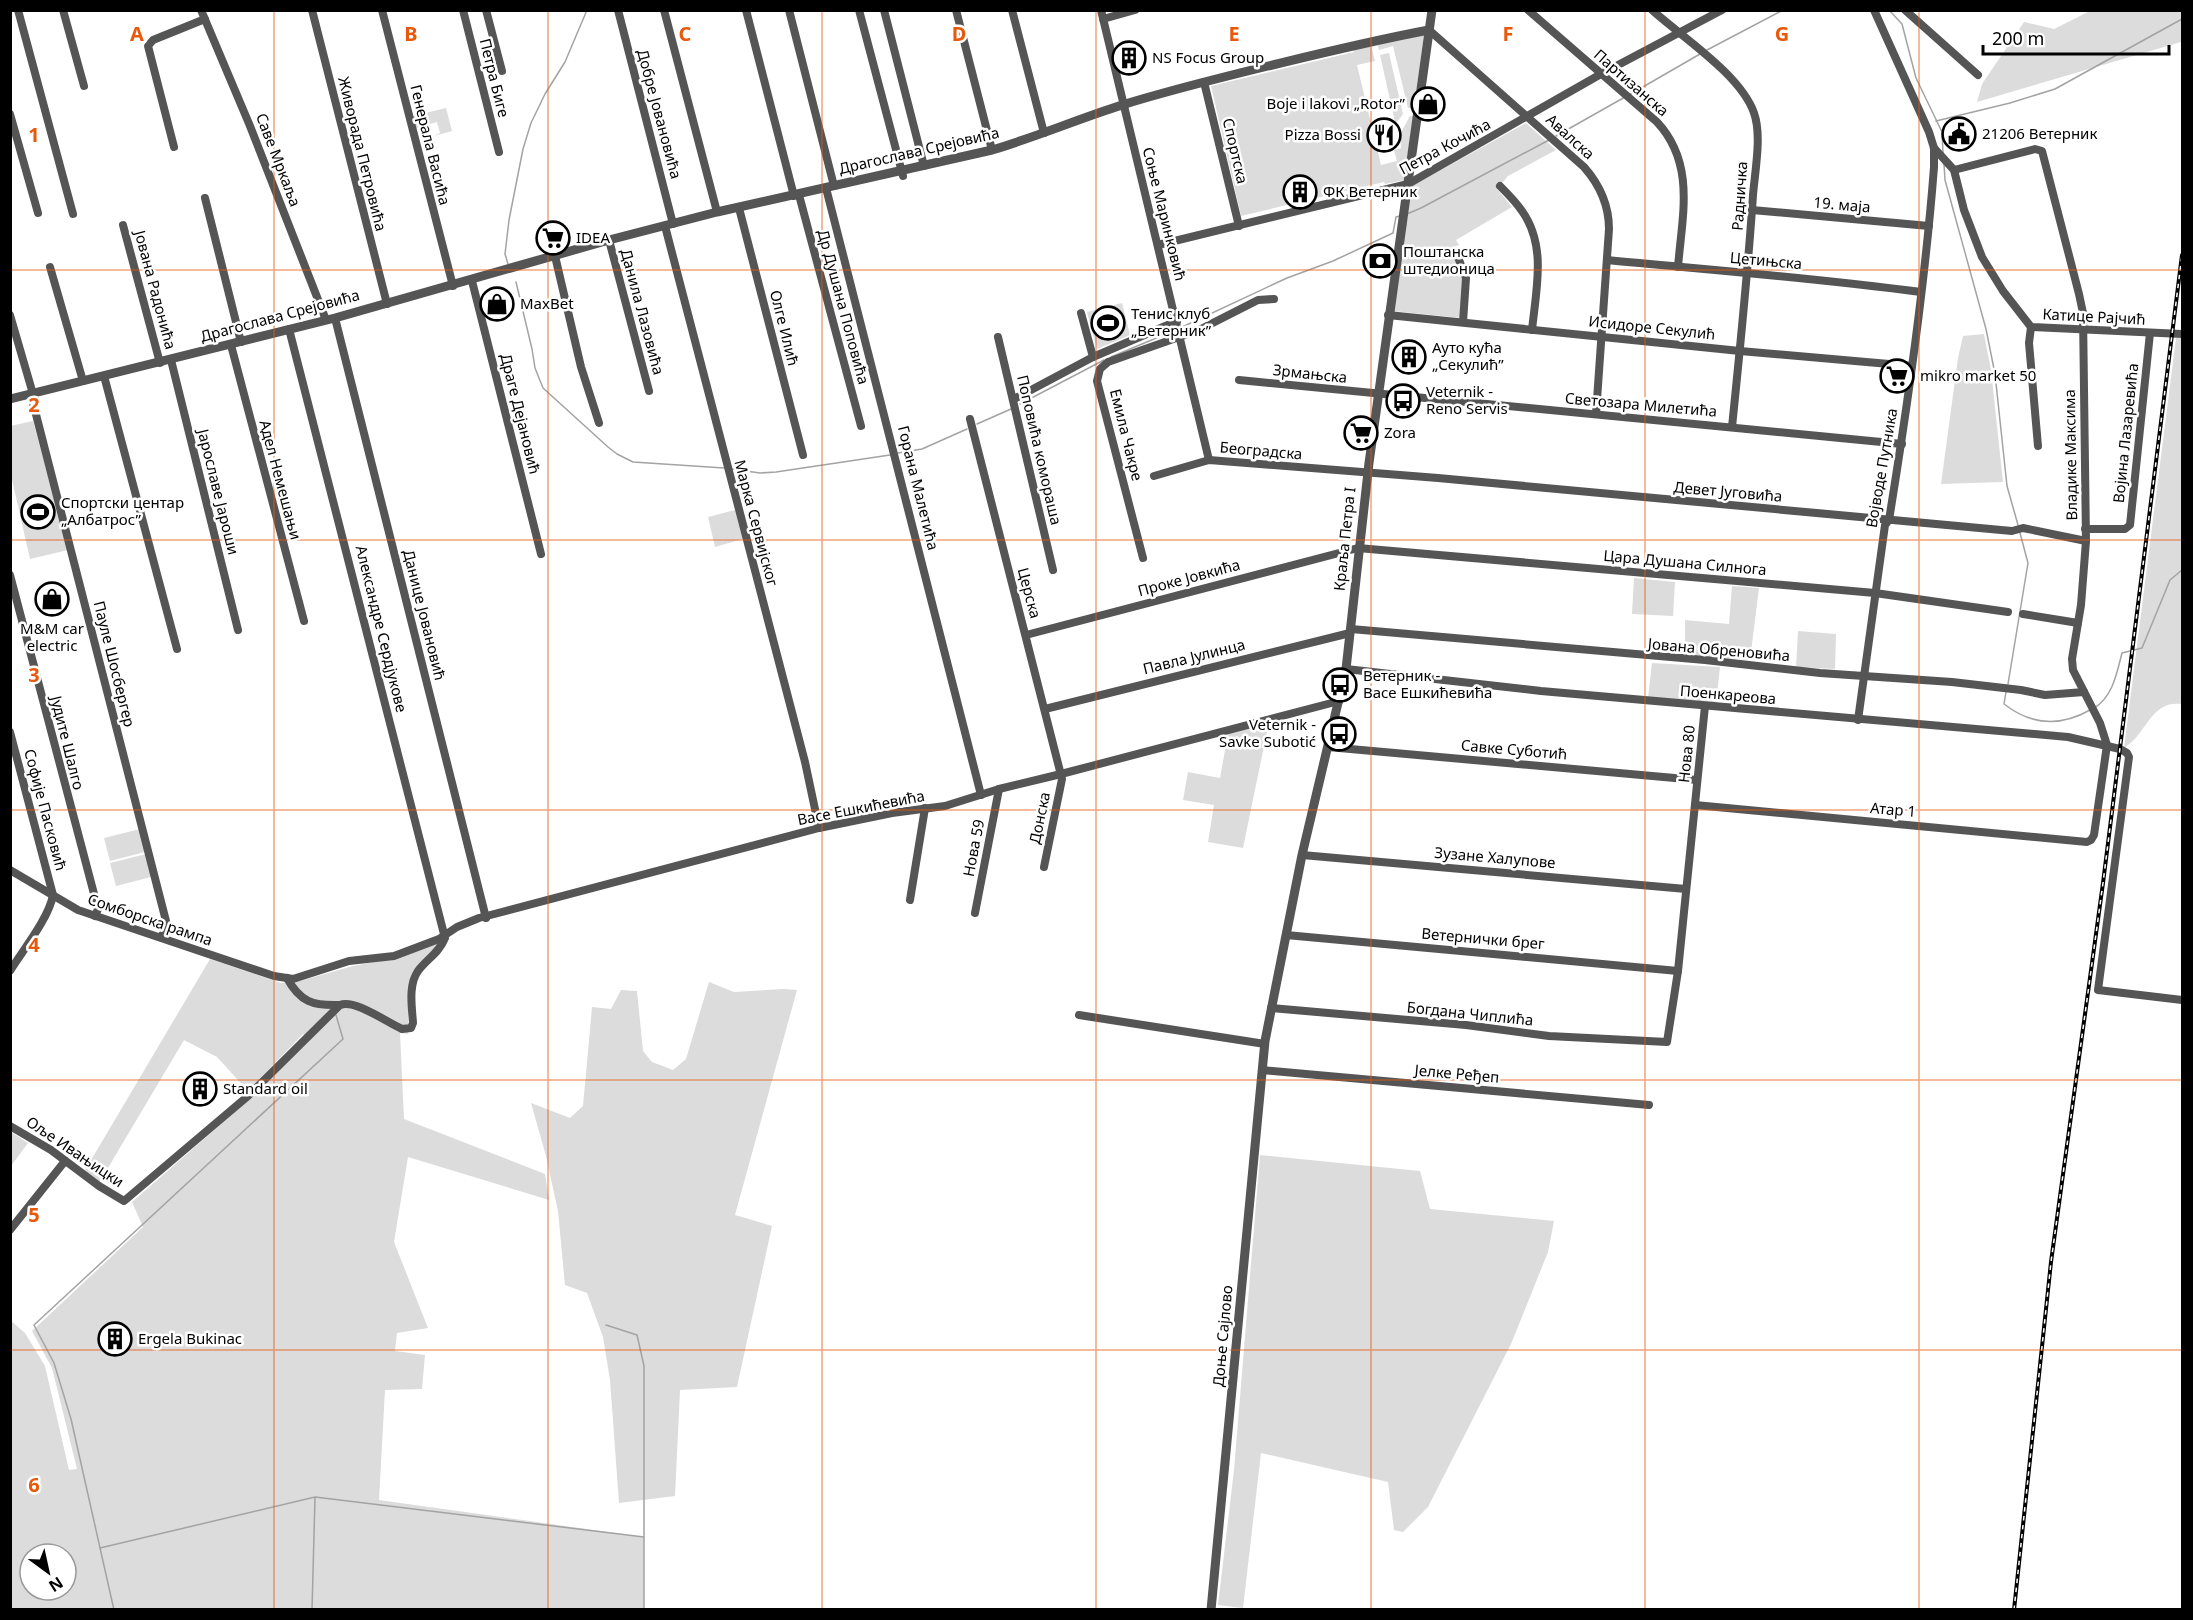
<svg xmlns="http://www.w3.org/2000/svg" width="2193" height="1620" viewBox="0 0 2193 1620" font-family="'Noto Sans',sans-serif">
<rect width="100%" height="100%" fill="#fff"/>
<!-- green -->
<g fill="#dcdcdc" fill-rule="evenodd">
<path d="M2090,11h92v32l-1,-1 -204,60 5,-18 42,-62 30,7z"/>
<path d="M1424,35l-10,72 -6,1 -15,-62 -14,4 -2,-7z"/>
<path d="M1371,45l4,16 -18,4 24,100 16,-4 -3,-11 7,-2 -1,-14 10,-18h3l-9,64 -19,4 -1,-2 -143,34 -30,-130 143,-34v-3z"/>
<path d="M1389,53l14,61 -6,8h-2l-15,-67z"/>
<path d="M446,108l6,23 -18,5 6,-3 -3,-11 -21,6 -3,-12z"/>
<path d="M1526,123l30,27 -48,26 -11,13 15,18 -56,33 3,5 -11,4c19,24 15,41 13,69l-68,-7 19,-125z"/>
<path d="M1122,303l8,32 -33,14 -10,-37z"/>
<path d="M1984,334l7,36 12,112 -62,2 17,-126 5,-22z"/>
<path d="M2176,338h6v366c-32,-4 -34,29 -58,44z"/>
<path d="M33,421l35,129 -38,9 -19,-84 -1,-49z"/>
<path d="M739,509l7,29 -31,9 -7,-30z"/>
<path d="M1634,578l41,4 -2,34 -41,-2z"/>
<path d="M1732,586l27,2 -9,72 -65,-4v-36l44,4z"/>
<path d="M1798,631l38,3 -1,35 -39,-2z"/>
<path d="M1652,663l68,4 -4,37 -68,-6z"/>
<path d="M1269,722l-26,126 -35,-6 6,-37 -31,-5 5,-28 32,6 8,-44z"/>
<path d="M140,829l5,23 -35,9 -6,-23z"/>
<path d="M146,854l5,23 -35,9 -6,-23z"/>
<path d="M439,943l-27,30 -4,15v46l-8,-1 4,86 141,55 4,26 -141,-43 -14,85 34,86 -31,5 -2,18 30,4 -3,34 -37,1 -6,110 265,37v72h-633l-1,-289 15,13 20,33 24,104 8,-1 -25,-101 -20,-37 111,-104 -11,-25 104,-91 74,-71 -7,-6 -55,57 -31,-34 -33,-17 -85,143 -15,-11 126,-213 71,24 19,-2 53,-15 37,-7zM30,1554h36v36h-36z"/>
<path d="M709,982l25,10 50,-3 13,1 -62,225 37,11 -35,161 -57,3 -5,106 -56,7 -9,-123 -7,-43 -16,-44 -22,-8 -7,-74 -12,-55 -15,-53 39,15 13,-12 9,-99 19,2 10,-19 16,1 6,60 9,11 21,8 13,-11z"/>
<path d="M11,1132l17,11 -17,23z"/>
<path d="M1260,1155l160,16 10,38 124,12 -6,31 -37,92 -83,163 -25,25 -9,-2 -6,-48 -127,-29 -18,155 -25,-3 16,-135z"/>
</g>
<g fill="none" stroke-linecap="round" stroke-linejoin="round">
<!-- stream -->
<g stroke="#a3a3a3" stroke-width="1.5">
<path d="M1889,10l13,14 14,54 26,54 1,21"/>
<path d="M1707,50l76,-40"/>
<path d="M1629,95l71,-41"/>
<path d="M1936,121l74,-18 45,-14 127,-70"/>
<path d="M1556,136l69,-39"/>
<path d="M1944,164l1,16 41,149 9,45 12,112 11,39"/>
<path d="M1407,214l14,-6 128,-68"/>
<path d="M508,264l-3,-10 4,-34 14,-71 8,-26 14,-29 20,-32 22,-52"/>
<path d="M516,282l16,67 3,19 8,20 65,59 9,7 16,8 91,6"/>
<path d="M1180,328l107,-50 46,-17 60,-28 3,-16 4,-1"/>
<path d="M1111,357l62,-26"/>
<path d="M1020,404l84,-44"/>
<path d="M977,424l34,-15"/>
<path d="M898,453l24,-4 45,-20"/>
<path d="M732,469l28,4 16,-1 114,-17"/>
<path d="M2008,684l20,-121 -8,-30"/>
<path d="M2006,692l-2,12c27,21 56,23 86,6"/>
<path d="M2094,708c19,-11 23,-36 28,-55l20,-5 28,-68 12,-10"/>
<path d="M606,1325l31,10 7,31v244"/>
<path d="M100,1548l215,-51 329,40"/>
<path d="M114,1610l-43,-191 -17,-56 -20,-38 309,-286 -7,-24"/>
<path d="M312,1610l3,-112"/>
</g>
<!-- minor -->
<g stroke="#555" stroke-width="8">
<path d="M18,10l55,204"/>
<path d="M63,10l21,76"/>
<path d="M201,10l49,116 76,194"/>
<path d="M312,10l75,294"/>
<path d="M382,10l71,276"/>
<path d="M463,10l36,142"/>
<path d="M486,10l16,61"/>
<path d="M618,10l55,214"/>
<path d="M664,10l53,202"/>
<path d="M746,10l48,186"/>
<path d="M789,10l45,176"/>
<path d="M859,10l44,166"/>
<path d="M884,10l40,156"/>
<path d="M956,10l36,140"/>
<path d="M1012,10l32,123"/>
<path d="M1101,10l108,450"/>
<path d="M1528,10l129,112c39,42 25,94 21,145"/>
<path d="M1652,10c30,27 89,65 102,103 8,22 1,58 -1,82 -5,77 -13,154 -21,232"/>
<path d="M1905,10l73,65"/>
<path d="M1103,19l32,-9"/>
<path d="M1429,30l155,137c15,17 25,39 25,62l-13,185"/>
<path d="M1204,82l35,144"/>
<path d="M10,114l28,99"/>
<path d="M174,147l-26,-101 5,-6 52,-21"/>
<path d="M1934,148l20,22 10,40 18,47 21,34 28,36 151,7"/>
<path d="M1500,186c8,8 16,16 22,25 25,35 14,79 10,119"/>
<path d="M826,188l155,607"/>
<path d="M799,195l62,231"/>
<path d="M205,198l36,144"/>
<path d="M739,208l64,247"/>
<path d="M1752,210l177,16"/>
<path d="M123,225l37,138"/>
<path d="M665,226l140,536 14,66"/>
<path d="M609,240l40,151"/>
<path d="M1158,245l250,-61 193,-110 121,-64"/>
<path d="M1456,252l10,26 -3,44"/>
<path d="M555,256l26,111 18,56"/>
<path d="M1607,260c105,10 210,18 314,32"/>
<path d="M50,267l33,114"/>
<path d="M472,281l69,273"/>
<path d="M1081,313l12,44"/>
<path d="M10,315l23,79"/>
<path d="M1388,315l352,36 172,15"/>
<path d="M335,318l151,600"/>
<path d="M2031,327l-2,16 9,103"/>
<path d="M998,337l55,233"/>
<path d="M231,345l73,276"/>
<path d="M171,360l67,270"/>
<path d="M104,376l73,273"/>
<path d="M1239,380l663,64"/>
<path d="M31,395l135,526v10l-6,6"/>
<path d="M1014,399l79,-42 84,-36"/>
<path d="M970,419l92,360 -18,88"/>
<path d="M1154,476l55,-16 229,18 574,53 11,-3 63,13"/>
<path d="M2085,529h40l5,-4 20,-192"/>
<path d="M1143,558l-46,-177 3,-12 8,-7 91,-32 59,-30 16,-1"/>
<path d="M10,575l88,334 -3,7"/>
<path d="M2023,614l55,9"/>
<path d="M1351,629l354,31 115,13 132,9 69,8 24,5 39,-3"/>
<path d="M1026,635l332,-87 517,45 133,19"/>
<path d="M1346,669l195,22 527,46 52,12 7,4 2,4 -31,233 84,10"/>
<path d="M1045,709l305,-76"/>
<path d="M1858,720l27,-195 4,-5c19,-117 36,-235 45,-353v-19l-5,-16 -55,-122"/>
<path d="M10,732l43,163c-4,23 -30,55 -43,76"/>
<path d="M1328,747l369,33"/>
<path d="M1695,805l392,37 4,-2 3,-5 13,-90 -7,-22 -27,-53 -1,-11 9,-54 5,-64 -3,-228 -4,-19 -37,-143 -7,-2 -81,21"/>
<path d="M1302,855l384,34"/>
<path d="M10,870l68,40 196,66 19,3 56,-18 45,-5 45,-17 18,-12 22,-9 340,-90 73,-15 53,-7 54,-17 62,-15 278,-73"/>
<path d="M910,900l15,-92"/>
<path d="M975,913l24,-124"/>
<path d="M1286,935l392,36"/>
<path d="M287,978c13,24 26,28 53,27"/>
<path d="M1271,1008l195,17 83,11 118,6 11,-71 27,-265"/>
<path d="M1079,1015l186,29"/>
<path d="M1262,1070l387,35"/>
<path d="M10,1126l41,24 48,36 25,15 124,-105 92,-91c15,-6 46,17 62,24l9,-1 2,-5c-1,-16 -5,-38 5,-52 9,-12 21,-18 27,-33l-156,-609"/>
<path d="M10,1230l55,-69"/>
</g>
<!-- tertiary -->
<g stroke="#555" stroke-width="9">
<path d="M10,399l325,-81 274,-78 108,-28 275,-62c44,-13 86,-31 130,-45 48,-15 97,-27 146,-39 54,-13 107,-26 161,-36"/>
<path d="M1211,1610l54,-569 37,-186 44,-186 23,-206 63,-453"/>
</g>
<defs>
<path id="rail" d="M2014,1610l37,-348 52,-379 79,-628"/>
</defs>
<!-- rail casing -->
<use href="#rail" stroke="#000" stroke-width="4"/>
<!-- rail -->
<use href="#rail" stroke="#fff" stroke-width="1.5" stroke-dasharray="4.5" stroke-linecap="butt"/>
</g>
<!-- grid -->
<path fill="none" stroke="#e8590c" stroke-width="1.5" stroke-opacity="0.55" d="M274,10v1600M548,10v1600M822,10v1600M1096,10v1600M1371,10v1600M1645,10v1600M1919,10v1600M10,270h2172M10,540h2172M10,810h2172M10,1080h2172M10,1350h2172"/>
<!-- icons -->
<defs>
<symbol id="building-ring" viewBox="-11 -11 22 22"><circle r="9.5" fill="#fff" stroke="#000" stroke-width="1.5"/><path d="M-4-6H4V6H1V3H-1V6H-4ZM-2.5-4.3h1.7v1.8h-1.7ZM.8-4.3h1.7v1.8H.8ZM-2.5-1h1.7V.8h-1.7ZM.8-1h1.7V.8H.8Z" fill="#000"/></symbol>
<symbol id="shop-ring" viewBox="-11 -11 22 22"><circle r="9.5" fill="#fff" stroke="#000" stroke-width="1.5"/><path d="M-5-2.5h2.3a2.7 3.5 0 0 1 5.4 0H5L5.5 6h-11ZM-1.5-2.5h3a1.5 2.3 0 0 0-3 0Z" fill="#000"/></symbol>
<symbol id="civic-ring" viewBox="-11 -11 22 22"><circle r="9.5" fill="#fff" stroke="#000" stroke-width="1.5"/><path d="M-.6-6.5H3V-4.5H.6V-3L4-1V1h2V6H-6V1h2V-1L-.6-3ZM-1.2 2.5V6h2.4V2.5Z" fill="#000"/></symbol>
<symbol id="restaurant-ring" viewBox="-11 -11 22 22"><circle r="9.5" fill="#fff" stroke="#000" stroke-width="1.5"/><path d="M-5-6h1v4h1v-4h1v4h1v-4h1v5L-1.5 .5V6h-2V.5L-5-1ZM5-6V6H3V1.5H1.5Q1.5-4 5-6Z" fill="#000"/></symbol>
<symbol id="supermarket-ring" viewBox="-11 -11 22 22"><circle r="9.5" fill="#fff" stroke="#000" stroke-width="1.5"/><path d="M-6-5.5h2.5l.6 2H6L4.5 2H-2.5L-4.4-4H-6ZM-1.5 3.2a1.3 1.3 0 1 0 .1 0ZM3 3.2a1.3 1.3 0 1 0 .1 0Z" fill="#000"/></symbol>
<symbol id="bank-ring" viewBox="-11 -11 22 22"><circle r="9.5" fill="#fff" stroke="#000" stroke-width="1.5"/><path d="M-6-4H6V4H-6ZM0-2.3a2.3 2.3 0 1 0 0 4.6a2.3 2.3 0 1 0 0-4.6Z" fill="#000"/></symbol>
<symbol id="stadium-ring" viewBox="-11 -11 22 22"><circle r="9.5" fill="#fff" stroke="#000" stroke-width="1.5"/><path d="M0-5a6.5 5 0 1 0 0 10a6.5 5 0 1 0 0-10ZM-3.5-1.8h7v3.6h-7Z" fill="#000"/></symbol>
<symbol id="bus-ring" viewBox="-11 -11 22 22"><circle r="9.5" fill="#fff" stroke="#000" stroke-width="1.5"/><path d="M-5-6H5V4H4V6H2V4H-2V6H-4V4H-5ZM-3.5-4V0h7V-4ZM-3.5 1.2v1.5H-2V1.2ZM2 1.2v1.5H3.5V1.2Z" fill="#000"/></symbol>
</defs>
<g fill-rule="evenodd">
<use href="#building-ring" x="1110" y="39" width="38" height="38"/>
<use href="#shop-ring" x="1409" y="85" width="38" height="38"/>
<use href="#civic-ring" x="1940" y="115" width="38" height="38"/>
<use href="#restaurant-ring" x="1365" y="116" width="38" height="38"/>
<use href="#building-ring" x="1281" y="173" width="38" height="38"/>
<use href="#supermarket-ring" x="534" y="219" width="38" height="38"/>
<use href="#bank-ring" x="1361" y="242" width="38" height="38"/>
<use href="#shop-ring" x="478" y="285" width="38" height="38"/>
<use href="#stadium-ring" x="1089" y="304" width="38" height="38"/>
<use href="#building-ring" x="1390" y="338" width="38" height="38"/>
<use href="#supermarket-ring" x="1878" y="357" width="38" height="38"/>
<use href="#bus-ring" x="1384" y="382" width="38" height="38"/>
<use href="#supermarket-ring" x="1342" y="414" width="38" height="38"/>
<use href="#stadium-ring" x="19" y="493" width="38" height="38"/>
<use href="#shop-ring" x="33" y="580" width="38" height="38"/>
<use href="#bus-ring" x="1321" y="666" width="38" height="38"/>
<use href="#bus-ring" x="1320" y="715" width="38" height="38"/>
<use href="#building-ring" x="181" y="1070" width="38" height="38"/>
<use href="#building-ring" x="96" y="1320" width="38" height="38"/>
</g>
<g text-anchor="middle" stroke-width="5" stroke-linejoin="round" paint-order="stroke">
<!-- poi labels -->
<g font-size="15" fill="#000" stroke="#fff" text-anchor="start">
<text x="1152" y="63">NS Focus Group</text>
<text x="1405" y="109" text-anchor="end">Boje i lakovi „Rotor”</text>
<text x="1982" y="139">21206 Ветерник</text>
<text x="1361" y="140" text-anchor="end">Pizza Bossi</text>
<text x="1323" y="197">ФК Ветерник</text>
<text x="576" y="243">IDEA</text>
<text x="1403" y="257">Поштанска<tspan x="1403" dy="17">штедионица</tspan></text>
<text x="520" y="309">MaxBet</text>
<text x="1131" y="319">Тенис клуб<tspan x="1131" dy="17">„Ветерник”</tspan></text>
<text x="1432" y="353">Ауто кућа<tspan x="1432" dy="17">„Секулић”</tspan></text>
<text x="1920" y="381">mikro market 50</text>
<text x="1426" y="397">Veternik -<tspan x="1426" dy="17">Reno Servis</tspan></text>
<text x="1384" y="438">Zora</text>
<text x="61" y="508">Спортски центар<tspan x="61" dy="17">„Албатрос”</tspan></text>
<text x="52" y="634" text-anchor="middle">M&amp;M car<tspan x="52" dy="17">electric</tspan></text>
<text x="1363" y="681">Ветерник -<tspan x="1363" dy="17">Васе Ешкићевића</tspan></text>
<text x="1316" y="730" text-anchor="end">Veternik -<tspan x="1316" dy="17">Savke Subotić</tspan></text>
<text x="223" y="1094">Standard oil</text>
<text x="138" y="1344">Ergela Bukinac</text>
</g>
<!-- street labels -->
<g font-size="15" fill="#000" stroke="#fff">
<text transform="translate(494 78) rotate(76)" y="5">Петра Биге</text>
<text transform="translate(1631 83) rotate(41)" y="5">Партизанска</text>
<text transform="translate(659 114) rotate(75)" y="5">Добре Јовановића</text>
<text transform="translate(1570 137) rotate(42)" y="5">Авалска</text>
<text transform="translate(430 145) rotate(76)" y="5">Генерала Васића</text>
<text transform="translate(1445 147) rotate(-28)" y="5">Петра Кочића</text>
<text transform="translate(919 151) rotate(-13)" y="5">Драгослава Срејовића</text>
<text transform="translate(1235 151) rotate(77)" y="5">Спортска</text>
<text transform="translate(362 154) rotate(76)" y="5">Живорада Петровића</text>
<text transform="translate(278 160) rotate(69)" y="5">Саве Мркаља</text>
<text transform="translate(1740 196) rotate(-86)" y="5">Радничка</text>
<text transform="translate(1842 205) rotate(5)" y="5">19. маја</text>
<text transform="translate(1164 214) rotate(76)" y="5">Соње Маринковић</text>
<text transform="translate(1766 261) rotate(5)" y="5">Цетињска</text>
<text transform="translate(155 290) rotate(75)" y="5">Јована Радонића</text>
<text transform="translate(843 307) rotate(75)" y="5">Др Душана Поповића</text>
<text transform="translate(642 312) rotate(75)" y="5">Данила Лазовића</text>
<text transform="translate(280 316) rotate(-15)" y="5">Драгослава Срејовића</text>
<text transform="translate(2094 317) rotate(3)" y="5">Катице Рајчић</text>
<text transform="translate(784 328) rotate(76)" y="5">Олге Илић</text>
<text transform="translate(1652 328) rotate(6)" y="5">Исидоре Секулић</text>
<text transform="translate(1310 374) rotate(6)" y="5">Зрмањска</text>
<text transform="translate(1641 405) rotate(5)" y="5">Светозара Милетића</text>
<text transform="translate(520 414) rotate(76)" y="5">Драге Дејановић</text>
<text transform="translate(2126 433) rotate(-84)" y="5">Војина Лазаревића</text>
<text transform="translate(1126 435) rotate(76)" y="5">Емила Чакре</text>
<text transform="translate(1039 450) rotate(77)" y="5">Поповића комораша</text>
<text transform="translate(1261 451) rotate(5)" y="5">Београдска</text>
<text transform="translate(2071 455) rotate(-91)" y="5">Владике Максима</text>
<text transform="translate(1882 468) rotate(-80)" y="5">Војводе Путника</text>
<text transform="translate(280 480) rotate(75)" y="5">Адел Немешањи</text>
<text transform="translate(918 488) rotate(76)" y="5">Горана Малетића</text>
<text transform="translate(218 492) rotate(76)" y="5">Јарославе Јароши</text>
<text transform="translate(1728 492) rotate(5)" y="5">Девет Југовића</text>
<text transform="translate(756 523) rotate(75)" y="5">Марка Сервијског</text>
<text transform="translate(1345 539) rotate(-84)" y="5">Краља Петра I</text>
<text transform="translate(1685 563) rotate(5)" y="5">Цара Душана Силнога</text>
<text transform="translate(1189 578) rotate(-15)" y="5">Проке Јовкића</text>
<text transform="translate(1029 593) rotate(75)" y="5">Церска</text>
<text transform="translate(424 615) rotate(76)" y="5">Данице Јовановић</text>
<text transform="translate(381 629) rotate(76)" y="5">Александре Сердјукове</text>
<text transform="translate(1719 650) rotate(5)" y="5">Јована Обреновића</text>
<text transform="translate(1194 657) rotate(-14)" y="5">Павла Јулинца</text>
<text transform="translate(114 664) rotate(76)" y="5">Пауле Шосбергер</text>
<text transform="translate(1728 695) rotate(5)" y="5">Поенкареова</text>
<text transform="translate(67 743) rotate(76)" y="5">Јудите Шалго</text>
<text transform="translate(1514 750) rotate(5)" y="5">Савке Суботић</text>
<text transform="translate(1687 754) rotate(-84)" y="5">Нова 80</text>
<text transform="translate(861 808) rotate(-11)" y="5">Васе Ешкићевића</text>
<text transform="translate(45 810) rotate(75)" y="5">Софије Пасковић</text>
<text transform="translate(1893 810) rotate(5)" y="5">Атар 1</text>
<text transform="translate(1040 818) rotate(-78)" y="5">Донска</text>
<text transform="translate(974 848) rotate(-79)" y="5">Нова 59</text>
<text transform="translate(1495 858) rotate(5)" y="5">Зузане Халупове</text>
<text transform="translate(150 920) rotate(19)" y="5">Сомборска рампа</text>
<text transform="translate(1483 939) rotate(5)" y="5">Ветернички брег</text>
<text transform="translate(1470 1014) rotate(6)" y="5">Богдана Чиплића</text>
<text transform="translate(1457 1074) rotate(5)" y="5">Јелке Ређеп</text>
<text transform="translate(75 1152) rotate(34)" y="5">Оље Ивањицки</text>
<text transform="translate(1223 1336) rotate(-85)" y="5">Доње Сајлово</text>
</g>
</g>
<g font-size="20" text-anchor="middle" font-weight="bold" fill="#e8590c" stroke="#fff" stroke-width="5" stroke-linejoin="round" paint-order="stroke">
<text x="137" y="41">A</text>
<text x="411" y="41">B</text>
<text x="685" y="41">C</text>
<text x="959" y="41">D</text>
<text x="1234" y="41">E</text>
<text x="1508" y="41">F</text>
<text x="1782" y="41">G</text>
<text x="34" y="142">1</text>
<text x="34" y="412">2</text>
<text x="34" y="682">3</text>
<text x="34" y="952">4</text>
<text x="34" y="1222">5</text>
<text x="34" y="1492">6</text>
</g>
<!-- border -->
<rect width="2193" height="1620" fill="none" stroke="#000000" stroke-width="24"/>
<!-- north arrow -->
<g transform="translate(48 1572) rotate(147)"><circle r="28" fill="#ffffff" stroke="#999999" stroke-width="1.5"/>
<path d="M0-4.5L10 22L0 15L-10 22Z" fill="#000000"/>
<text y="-9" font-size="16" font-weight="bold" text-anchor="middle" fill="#000000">N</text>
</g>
<!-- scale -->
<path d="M1983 45v9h186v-9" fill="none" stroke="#000000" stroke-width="3"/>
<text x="1992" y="45" font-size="18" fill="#000000" stroke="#ffffff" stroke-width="4.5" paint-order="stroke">200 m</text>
</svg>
